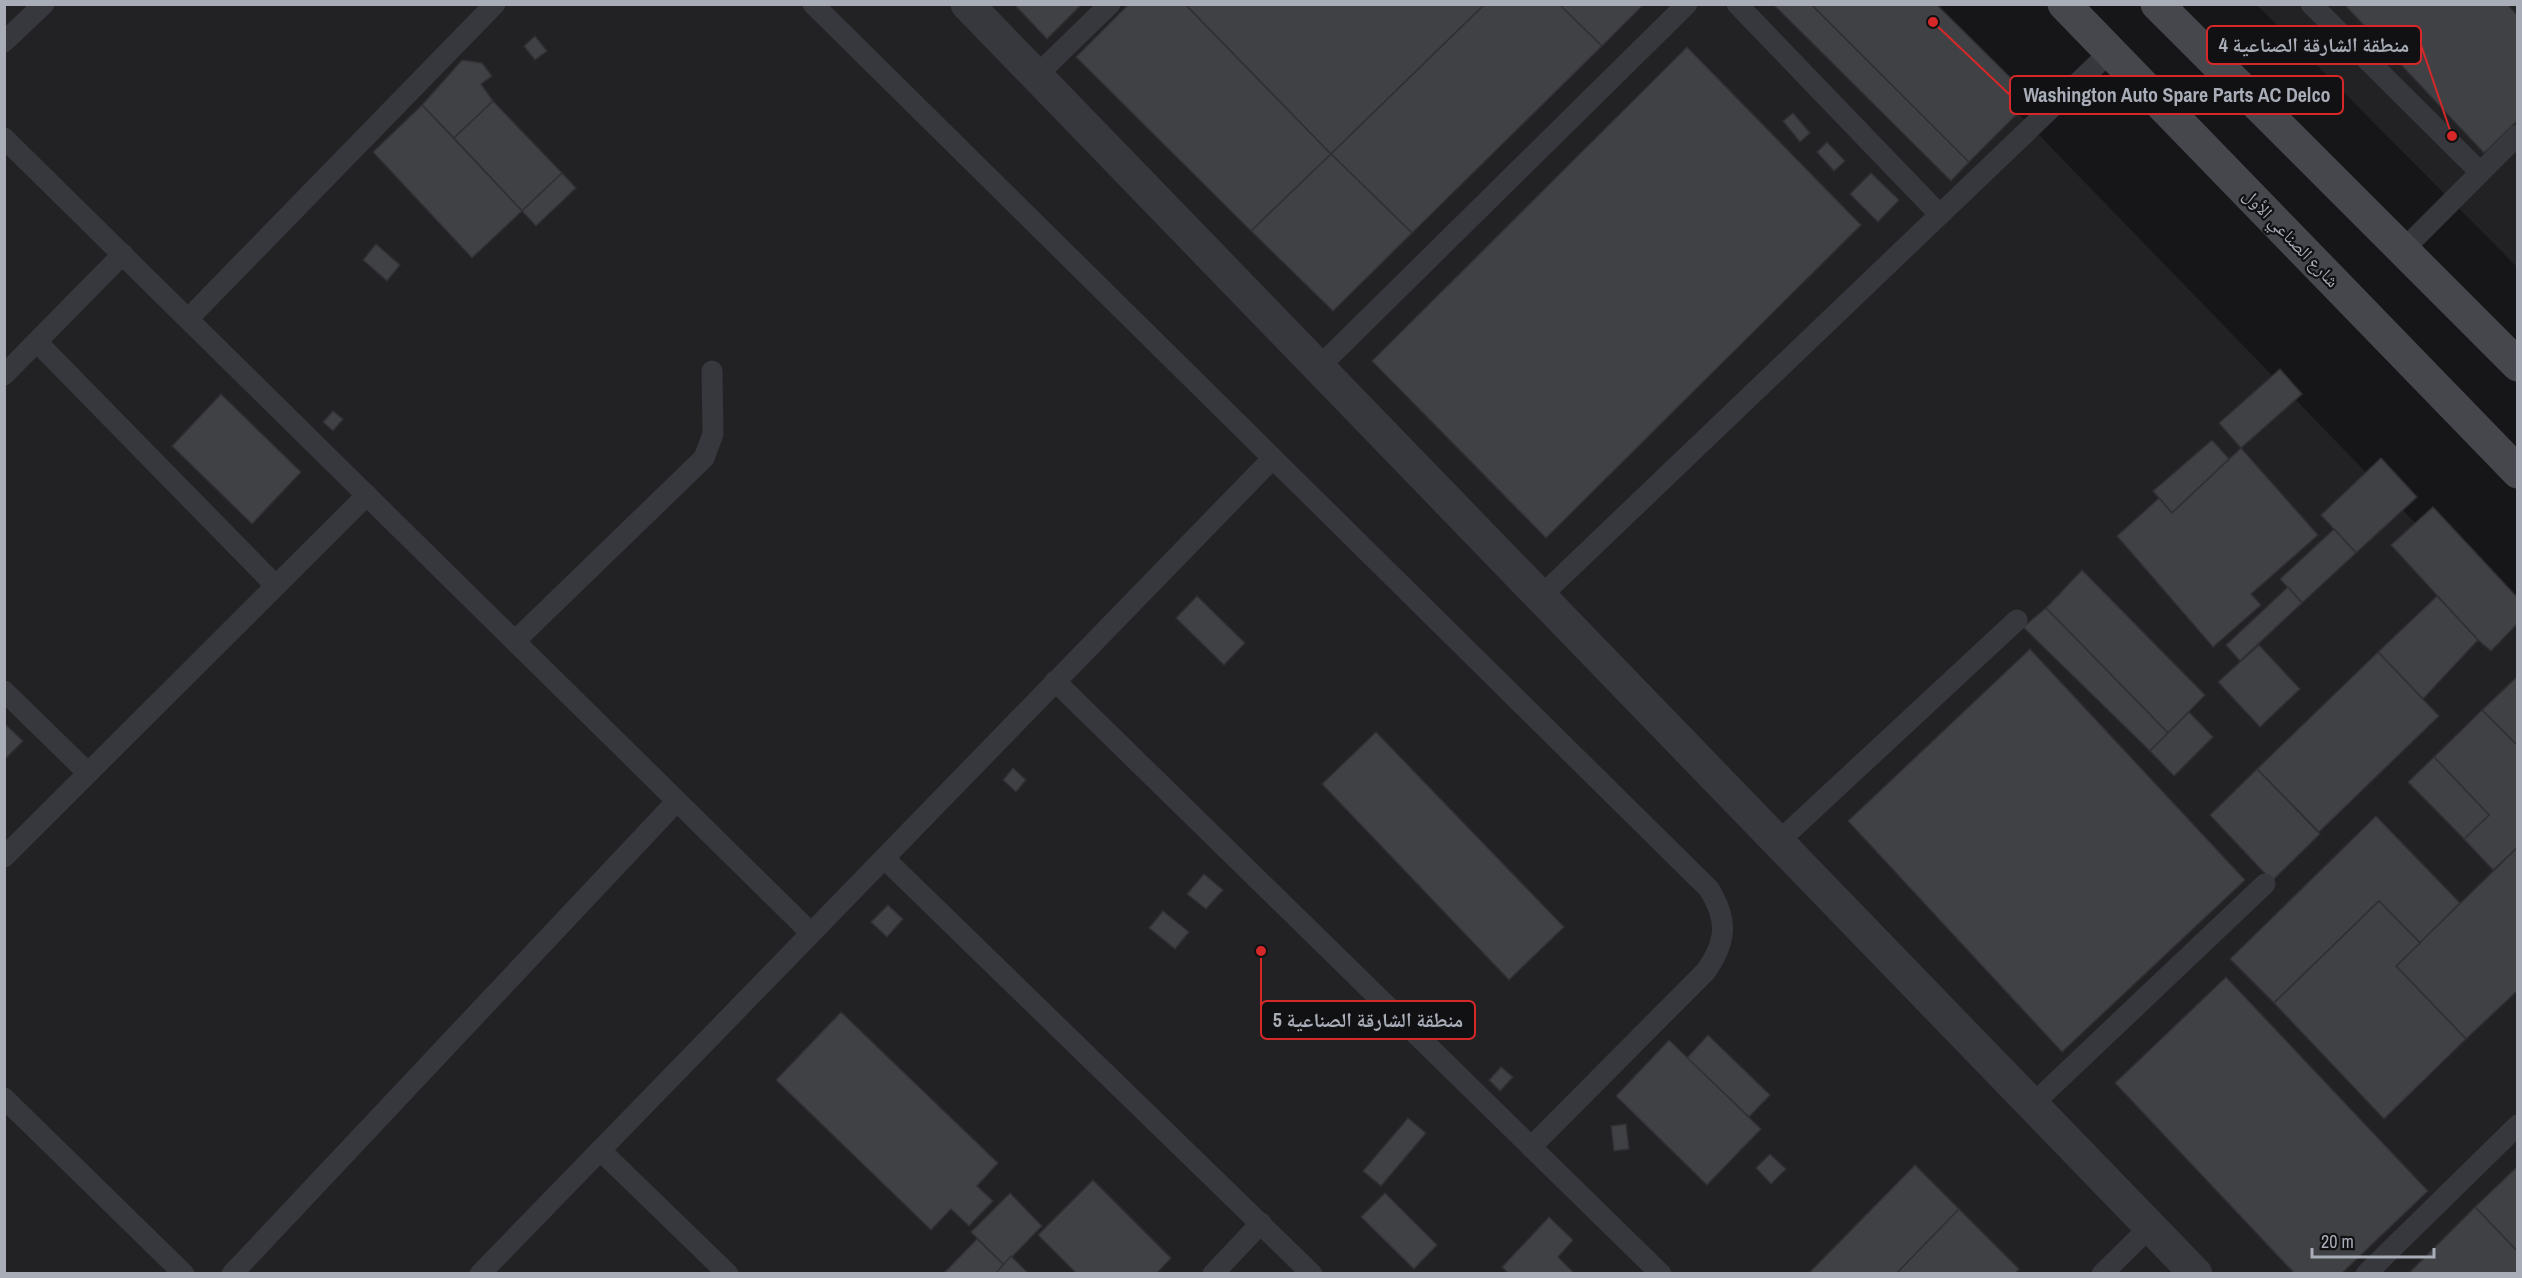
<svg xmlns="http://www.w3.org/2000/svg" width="2522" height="1278" viewBox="0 0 2522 1278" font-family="'Archivo Narrow','Noto Naskh Arabic',sans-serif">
<rect width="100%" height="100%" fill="#161618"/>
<!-- built -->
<g fill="#222225">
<path d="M5,5h1908l604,623v645l-2512,1z"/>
<path d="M2257,5h260v262z"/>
</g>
<!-- building -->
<g fill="#404145" stroke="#303034" stroke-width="1.5">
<path d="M1014,4h68l-35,35z"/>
<path d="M1129,4h56l146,150 -80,77 -175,-174z"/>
<path d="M1185,4h300l-154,150z"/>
<path d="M1485,4h74l43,42 -190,187 -81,-79z"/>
<path d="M1559,4h85l-42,42z"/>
<path d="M1773,4h38l158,158 -18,19z"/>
<path d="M1811,4h125l96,95 -63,63z"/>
<path d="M2344,4h163l11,12v104l-34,33z"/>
<path d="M535,36l12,15 -12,9 -11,-14z"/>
<path d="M1687,47l174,178 -315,313 -174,-177z"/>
<path d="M462,60l20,3 10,13 -11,8 12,17 -39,37 -32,-33z"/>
<path d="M493,101l69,72 -40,38 -68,-73z"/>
<path d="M422,105l100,106 -50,47 -99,-106z"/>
<path d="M1793,113l17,20 -10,9 -17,-21z"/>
<path d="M1827,142l18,19 -11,10 -17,-19z"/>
<path d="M1331,154l81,79 -79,78 -82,-80z"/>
<path d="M562,173l14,15 -40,38 -14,-15z"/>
<path d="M1871,173l28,27 -21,22 -28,-28z"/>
<path d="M376,244l24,21 -13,16 -24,-21z"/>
<path d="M2280,369l22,25 -61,54 -22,-25z"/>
<path d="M221,394l80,78 -49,52 -80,-78z"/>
<path d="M333,411l10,8 -10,12 -10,-9z"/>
<path d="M2212,440l17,19 -57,54 -19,-22z"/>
<path d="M2241,448l77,87 -67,59 10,11 -48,42 -96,-111 42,-38 13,15z"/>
<path d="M2381,458l36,39 -61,56 -35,-38z"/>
<path d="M2433,507l85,91v25l-27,28 -13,-11 -87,-95z"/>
<path d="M2334,529l22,24 -54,50 -22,-24z"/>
<path d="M2082,570l123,125 -37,38 -122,-125z"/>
<path d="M2288,587l14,16 -62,58 -14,-16z"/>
<path d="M1197,596l48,47 -21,22 -48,-47z"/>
<path d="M2437,596l41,44 -55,59 -45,-47z"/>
<path d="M2046,608l122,125 -18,18 -127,-124z"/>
<path d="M2259,645l41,44 -40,38 -42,-45z"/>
<path d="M2030,649l215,231 -183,172 -214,-231z"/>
<path d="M2378,652l61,64 -120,116 -62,-63z"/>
<path d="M2518,676v70l-36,-36z"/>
<path d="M2482,710l36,36v101l-25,23 -29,-31 25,-24 -55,-58z"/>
<path d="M2189,712l24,25 -39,39 -24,-25z"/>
<path d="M4,723l19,18 -19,19z"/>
<path d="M1376,732l188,195 -55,53 -187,-196z"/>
<path d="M2434,757l55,58 -25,24 -56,-57z"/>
<path d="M1013,768l13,12 -10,12 -13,-12z"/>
<path d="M2257,769l63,65 -48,47 -62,-66z"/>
<path d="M2376,816l84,87 -40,40 -41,-42 -105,102 -44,-44z"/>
<path d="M2518,847v143l-52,49 -70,-73z"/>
<path d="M1204,874l19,16 -17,19 -19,-15z"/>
<path d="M2379,901l41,42 -24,23 70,73 -82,80 -110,-116z"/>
<path d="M888,905l15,14 -16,18 -16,-15z"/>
<path d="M1163,911l26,21 -14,17 -26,-21z"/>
<path d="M2226,977l202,214 -87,83h-46l-180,-191z"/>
<path d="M841,1012l157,151 -21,23 16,15 -24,25 -18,-17 -20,21 -155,-150z"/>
<path d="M1708,1035l62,60 -21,22 -62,-59z"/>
<path d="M1669,1040l92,89 -54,56 -91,-89z"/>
<path d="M1501,1067l12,10 -13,14 -11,-11z"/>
<path d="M1408,1118l18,15 -45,53 -18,-15z"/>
<path d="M1626,1124l3,25 -15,2 -3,-25z"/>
<path d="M1770,1154l16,15 -15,15 -15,-16z"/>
<path d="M1915,1165l44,44 -63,65h-88z"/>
<path d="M2518,1166v86l-43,-45z"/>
<path d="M1093,1180l78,78 -15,16h-79l-39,-39z"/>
<path d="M1010,1193l32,33 -38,39 -33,-33z"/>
<path d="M1385,1193l52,52 -23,24 -53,-52z"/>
<path d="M2475,1207l43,45v22h-110z"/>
<path d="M1959,1209l60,60 -4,5h-119z"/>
<path d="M1549,1217l24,23 -15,17 17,17h-66l-7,-7z"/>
<path d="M977,1239l27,26 -9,9h-52z"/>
<path d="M1011,1256l18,18h-34z"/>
</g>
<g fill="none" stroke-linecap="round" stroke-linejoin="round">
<!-- lane -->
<g stroke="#37383d" stroke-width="21">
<path d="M813,4l896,885c19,31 18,52 -3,82l-175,176"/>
<path d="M1737,4l203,211"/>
<path d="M2311,4l169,168"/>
<path d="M4,42l40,-38"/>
<path d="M1036,76l74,-72"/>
<path d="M4,138l807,795"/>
<path d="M2402,251l116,-116"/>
<path d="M188,319l307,-315"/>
<path d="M37,342l239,244"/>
<path d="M1318,368l369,-364"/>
<path d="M4,375l119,-121"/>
<path d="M1540,597l571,-546"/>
<path d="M515,641l189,-183 9,-24 -1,-63"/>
<path d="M1055,681l606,593"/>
<path d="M4,691l84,82"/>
<path d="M1778,842l239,-222"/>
<path d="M4,857l363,-362"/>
<path d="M884,858l428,416"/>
<path d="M4,1098l180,176"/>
<path d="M2033,1104l232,-220"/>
<path d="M600,1150l128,124"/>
<path d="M232,1274l445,-473"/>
<path d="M480,1274l793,-816"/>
<path d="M1213,1274l48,-51"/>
<path d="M2102,1274l48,-47"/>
<path d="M2366,1274l152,-149"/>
</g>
<!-- street -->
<path stroke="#37383d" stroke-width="33" d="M967,4l1229,1270"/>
<!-- secondary -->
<g stroke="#45474d" stroke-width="33">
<path d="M2064,4l454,468"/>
<path d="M2157,4l361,361"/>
</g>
</g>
<g text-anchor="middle" stroke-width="4.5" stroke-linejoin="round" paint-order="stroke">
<!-- street labels -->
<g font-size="18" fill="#a8adb8" stroke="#111113">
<text transform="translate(2291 238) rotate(46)" y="6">شارع الصناعي الأول</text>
</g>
</g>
<!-- callouts -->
<path fill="none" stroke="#d62828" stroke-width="2" d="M2452 136L2421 45M1933 22L2010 95M1261 951L1261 1020"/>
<g fill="#d62828" stroke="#111113" stroke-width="2">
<circle cx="2452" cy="136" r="6"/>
<circle cx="1933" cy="22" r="6"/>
<circle cx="1261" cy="951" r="6"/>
</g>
<g fill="#111113" stroke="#d62828" stroke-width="2">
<rect x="2207" y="26" width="214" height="38" rx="6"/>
<rect x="2010" y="76" width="333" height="38" rx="6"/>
<rect x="1261" y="1001" width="214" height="38" rx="6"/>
</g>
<g font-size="20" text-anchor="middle" font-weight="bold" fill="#a8adb8">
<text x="2314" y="52">منطقة الشارقة الصناعية 4</text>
<text x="2177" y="102">Washington Auto Spare Parts AC Delco</text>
<text x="1368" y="1027">منطقة الشارقة الصناعية 5</text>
</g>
<!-- border -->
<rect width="2522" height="1278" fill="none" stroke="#a8adb8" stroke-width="12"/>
<!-- scale -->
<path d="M2312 1248v9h122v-9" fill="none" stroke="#a8adb8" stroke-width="3"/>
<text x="2321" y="1248" font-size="18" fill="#a8adb8" stroke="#111113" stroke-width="4.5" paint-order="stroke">20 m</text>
</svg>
